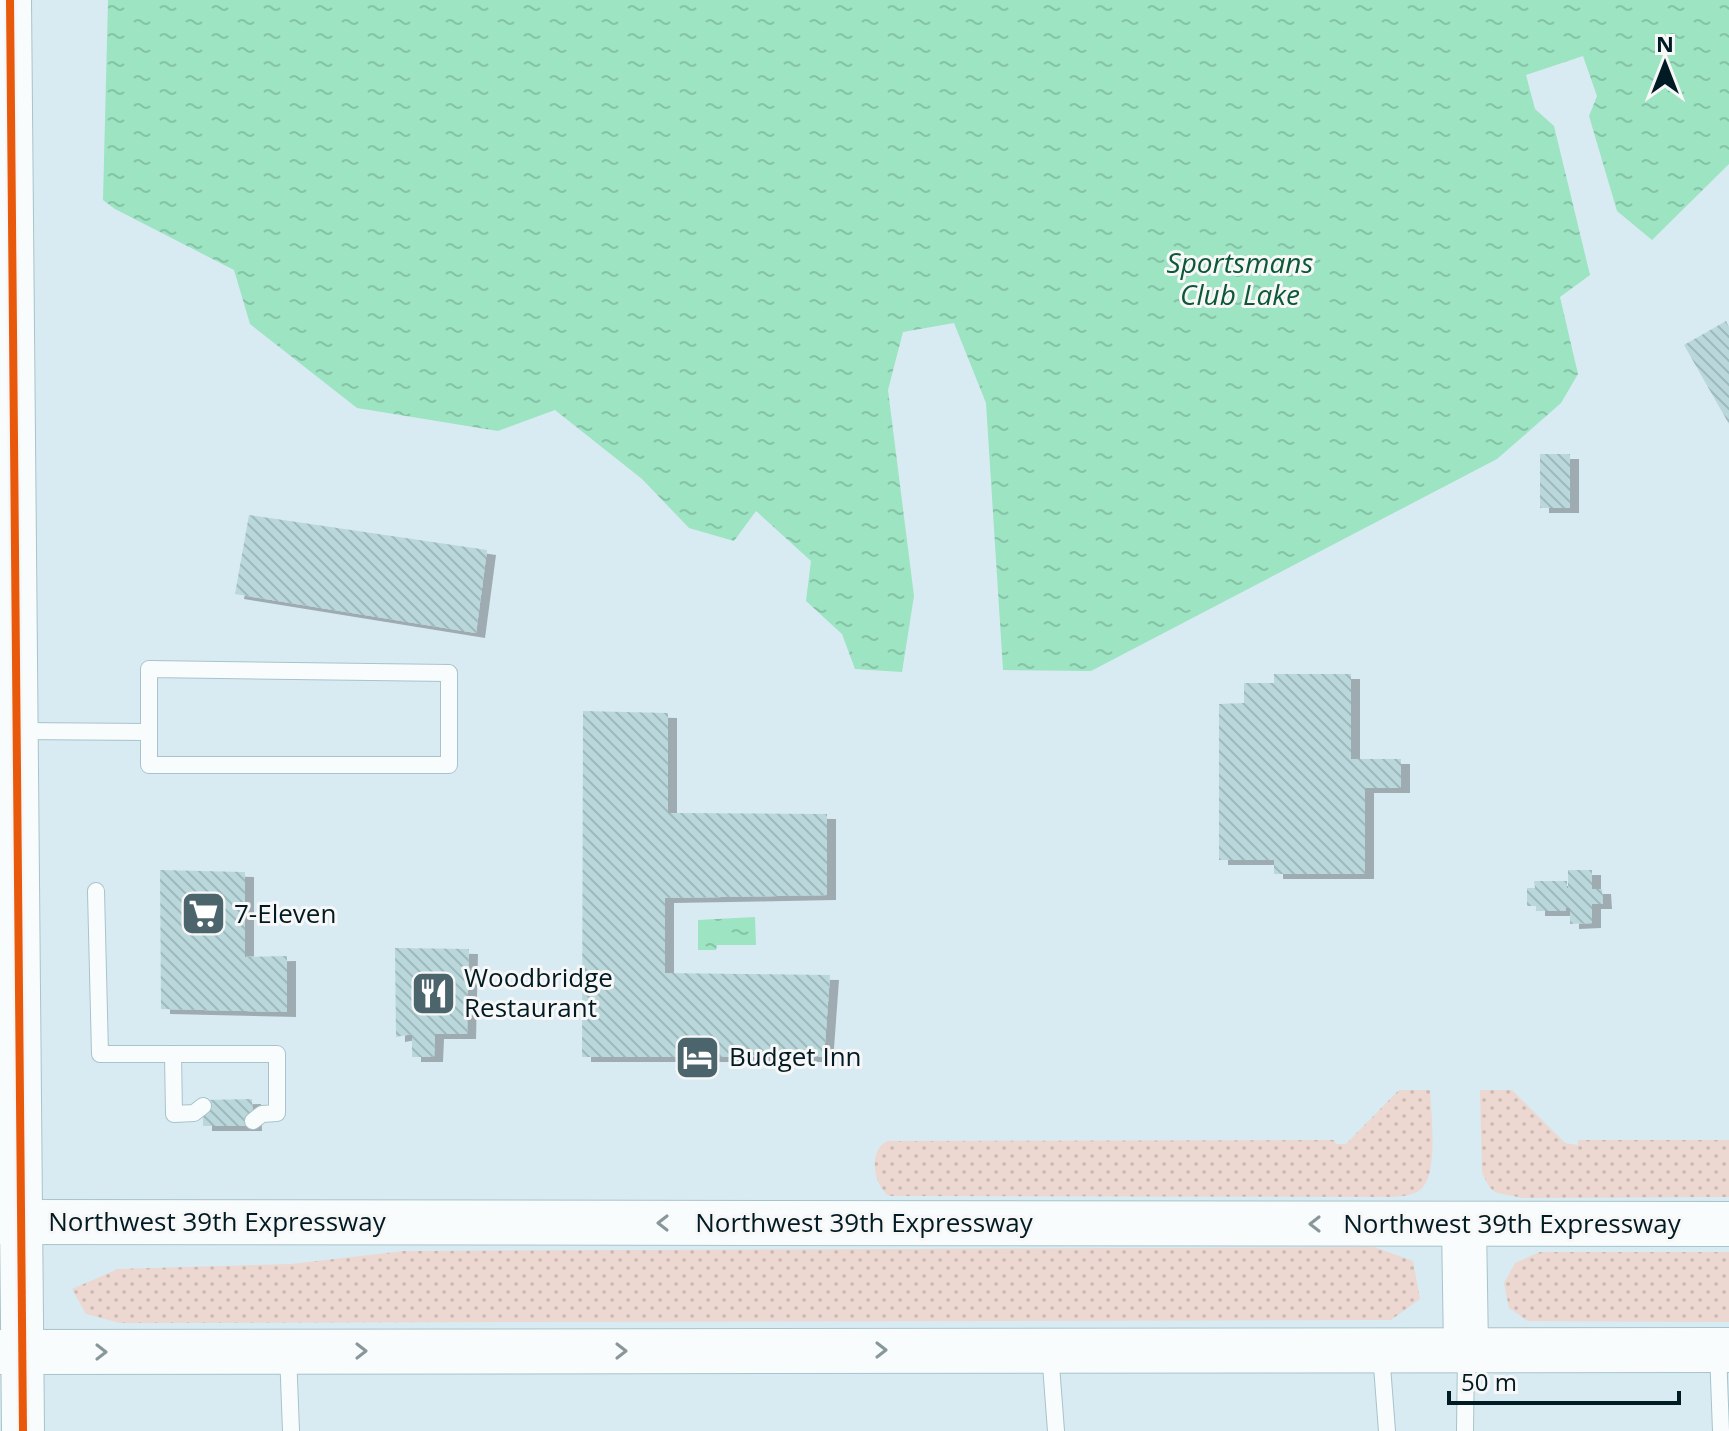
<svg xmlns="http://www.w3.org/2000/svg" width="1729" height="1431" viewBox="0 0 1729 1431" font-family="'Open Sans',sans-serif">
<defs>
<pattern id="grass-dots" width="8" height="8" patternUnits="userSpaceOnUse" patternTransform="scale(2)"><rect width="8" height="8" fill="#ecd7d1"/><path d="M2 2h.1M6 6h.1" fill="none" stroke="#c9b8b3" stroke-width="1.8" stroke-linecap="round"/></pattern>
<pattern id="water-ripples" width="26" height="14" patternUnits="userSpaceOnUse" patternTransform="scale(2)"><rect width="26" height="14" fill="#9ce4c2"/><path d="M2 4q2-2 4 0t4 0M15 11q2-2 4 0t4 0" fill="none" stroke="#85c3a6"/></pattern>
<pattern id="building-back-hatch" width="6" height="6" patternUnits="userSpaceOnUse" patternTransform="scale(2)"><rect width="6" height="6" fill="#bad8db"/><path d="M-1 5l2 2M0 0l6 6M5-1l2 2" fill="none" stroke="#9eb9bc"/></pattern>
<filter id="shadow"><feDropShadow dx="9" dy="5" stdDeviation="0" flood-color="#0004"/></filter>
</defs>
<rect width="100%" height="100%" fill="#d8ebf2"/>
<!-- grass -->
<g fill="url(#grass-dots)">
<path d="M1399,1090h31c1,22 9,86 -10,100 -7,5 -17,6 -25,7l-506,-1c-16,-12 -21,-45 -2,-55l447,-1 2,4h10z"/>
<path d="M1480,1090h32l53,53 13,2v-5h151v57l-208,1c-24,-7 -28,1 -39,-26z"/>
<path d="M1374,1247l39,14 7,38 -29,21 -1271,3 -34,-9 -14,-25 46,-20 173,-5 113,-13z"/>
<path d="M1540,1252h189v70l-201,-1 -19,-13 -5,-25 11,-20z"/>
</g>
<!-- water -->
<g fill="url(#water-ripples)">
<path d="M108,0h1621v164l-77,76 -35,-29 -28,-95 8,-20 -14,-40 -57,19 9,34 19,17 36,149 -30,22 18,77 -17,29 -64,56 -406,212 -88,-1 -17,-267 -32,-80 -51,9 -15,58 26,206 -12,76 -47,-3 -13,-35 -36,-33 5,-40 -55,-50 -22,30 -45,-13 -47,-49 -87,-69 -57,21 -141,-23 -107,-84 -16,-54 -119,-61 -12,-9z"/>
<path d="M755,917l1,28h-39l-1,5h-18v-30z"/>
</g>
<!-- building -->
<g fill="url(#building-back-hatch)" filter="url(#shadow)">
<path d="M1726,321l3,6v97l-45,-79z"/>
<rect x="1540" y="454" width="30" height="54"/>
<path d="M249,515l238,35 -11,83 -241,-39z"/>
<path d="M1274,674h77v85h50v29h-36v86h-91v-14h-55v-156l25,-1v-20h30z"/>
<path d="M583,711l85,2v100l159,1v81l-162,3v75l165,2 -6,82h-242z"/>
<path d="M160,870l85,2v85l42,-1v56l-126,-3z"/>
<path d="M1568,870h24v19h10l1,15h-11v19l-22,1v-16h-4v3h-30v-5h-9v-18h8l-1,-7h33v7h1z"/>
<path d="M395,948l74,1 -2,85h-32l-1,23h-22v-23l-16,3z"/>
<path d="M252,1099l1,27h-50v-26z"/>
</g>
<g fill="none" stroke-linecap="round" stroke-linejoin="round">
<defs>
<g id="service">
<path d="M18,731l131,1v-63l300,4v92h-300v-33"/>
<path d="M96,891l4,163h177v59l-15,1 -9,7"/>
<path d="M173,1054l1,60 20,-1 9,-7"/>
<path d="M1050,1352l6,79"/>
<path d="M1718,1352l3,79"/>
<path d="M288,1353l3,78"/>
<path d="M1381,1353l6,78"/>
<path d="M1465,1431l1,-78"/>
</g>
<path id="tertiary" d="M10,0l13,1431"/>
<g id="trunk">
<path d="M0,1222l1729,2"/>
<path d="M1464,1224l2,125"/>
<path d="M0,1352l1729,-2"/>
</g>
</defs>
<!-- service casing -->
<use href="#service" stroke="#a8c3cb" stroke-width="18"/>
<!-- tertiary casing -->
<use href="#tertiary" stroke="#a8c3cb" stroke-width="44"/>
<!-- trunk casing -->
<use href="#trunk" stroke="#a8c3cb" stroke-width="46"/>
<!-- service -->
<use href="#service" stroke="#f9fcfd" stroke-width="16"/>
<!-- tertiary -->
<use href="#tertiary" stroke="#f9fcfd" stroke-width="42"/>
<!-- trunk -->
<use href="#trunk" stroke="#f9fcfd" stroke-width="44"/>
<defs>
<path id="cycleway" d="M10,0l13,1431"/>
</defs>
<!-- cycleway casing -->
<use href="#cycleway" stroke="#f7f7f7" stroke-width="13"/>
<!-- cycleway -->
<use href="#cycleway" stroke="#e8590c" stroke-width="8"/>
</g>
<!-- one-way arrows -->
<defs><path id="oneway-chevron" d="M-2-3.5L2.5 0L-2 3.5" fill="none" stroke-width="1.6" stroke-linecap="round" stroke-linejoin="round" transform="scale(2)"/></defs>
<g stroke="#89979b">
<use href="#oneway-chevron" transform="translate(663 1223) rotate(-180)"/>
<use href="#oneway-chevron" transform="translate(1315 1224) rotate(-180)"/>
<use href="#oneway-chevron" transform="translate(881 1350)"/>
<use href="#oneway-chevron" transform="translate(361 1351)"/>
<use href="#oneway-chevron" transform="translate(621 1351)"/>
<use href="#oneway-chevron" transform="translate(101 1352)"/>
</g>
<!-- icons -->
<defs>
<symbol id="supermarket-square" viewBox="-11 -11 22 22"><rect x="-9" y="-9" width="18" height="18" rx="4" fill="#4c646b" stroke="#f7f7f7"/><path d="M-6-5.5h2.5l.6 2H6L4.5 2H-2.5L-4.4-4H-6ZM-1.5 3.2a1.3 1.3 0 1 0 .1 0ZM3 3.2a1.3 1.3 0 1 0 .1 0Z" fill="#fff"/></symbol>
<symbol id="restaurant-square" viewBox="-11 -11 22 22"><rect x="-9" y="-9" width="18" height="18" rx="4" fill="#4c646b" stroke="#f7f7f7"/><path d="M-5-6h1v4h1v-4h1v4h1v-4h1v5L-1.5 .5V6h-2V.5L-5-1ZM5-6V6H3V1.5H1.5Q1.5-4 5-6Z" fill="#fff"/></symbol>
<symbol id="hotel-square" viewBox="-11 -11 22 22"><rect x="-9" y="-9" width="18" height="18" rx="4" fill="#4c646b" stroke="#f7f7f7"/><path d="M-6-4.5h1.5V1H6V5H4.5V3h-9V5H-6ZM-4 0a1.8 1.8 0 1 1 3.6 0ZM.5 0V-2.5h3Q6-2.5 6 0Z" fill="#fff"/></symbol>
</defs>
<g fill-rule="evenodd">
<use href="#supermarket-square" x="178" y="888" width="51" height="51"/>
<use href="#restaurant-square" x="408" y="968" width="51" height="51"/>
<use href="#hotel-square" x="672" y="1032" width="51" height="51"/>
</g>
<g text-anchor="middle" stroke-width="6" stroke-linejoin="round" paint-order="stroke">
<!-- poi labels -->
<g font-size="26" fill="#001b23" stroke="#f7f7f7" text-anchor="start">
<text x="234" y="923">7-Eleven</text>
<text x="464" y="987">Woodbridge<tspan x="464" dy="30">Restaurant</tspan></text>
<text x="729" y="1066">Budget Inn</text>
</g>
<!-- street labels -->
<g font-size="26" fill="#001b23" stroke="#f7f7f7">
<text x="217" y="1231">Northwest 39th Expressway</text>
<text x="864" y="1232">Northwest 39th Expressway</text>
<text x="1512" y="1233">Northwest 39th Expressway</text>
</g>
<!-- water labels -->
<g font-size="28" font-style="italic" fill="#0c5837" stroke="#f7f7f7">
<text x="1240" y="273">Sportsmans<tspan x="1240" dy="32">Club Lake</tspan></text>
</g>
</g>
<!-- north arrow -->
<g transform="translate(1665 64)" stroke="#f7f7f7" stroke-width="6" paint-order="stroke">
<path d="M0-6L14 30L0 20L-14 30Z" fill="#001b23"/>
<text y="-12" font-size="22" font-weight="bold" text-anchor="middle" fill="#001b23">N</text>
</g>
<!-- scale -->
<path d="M1449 1391v12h230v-12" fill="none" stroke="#001b23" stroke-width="4"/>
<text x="1461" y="1391" font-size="24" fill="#001b23" stroke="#f7f7f7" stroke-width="6" paint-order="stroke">50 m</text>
</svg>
